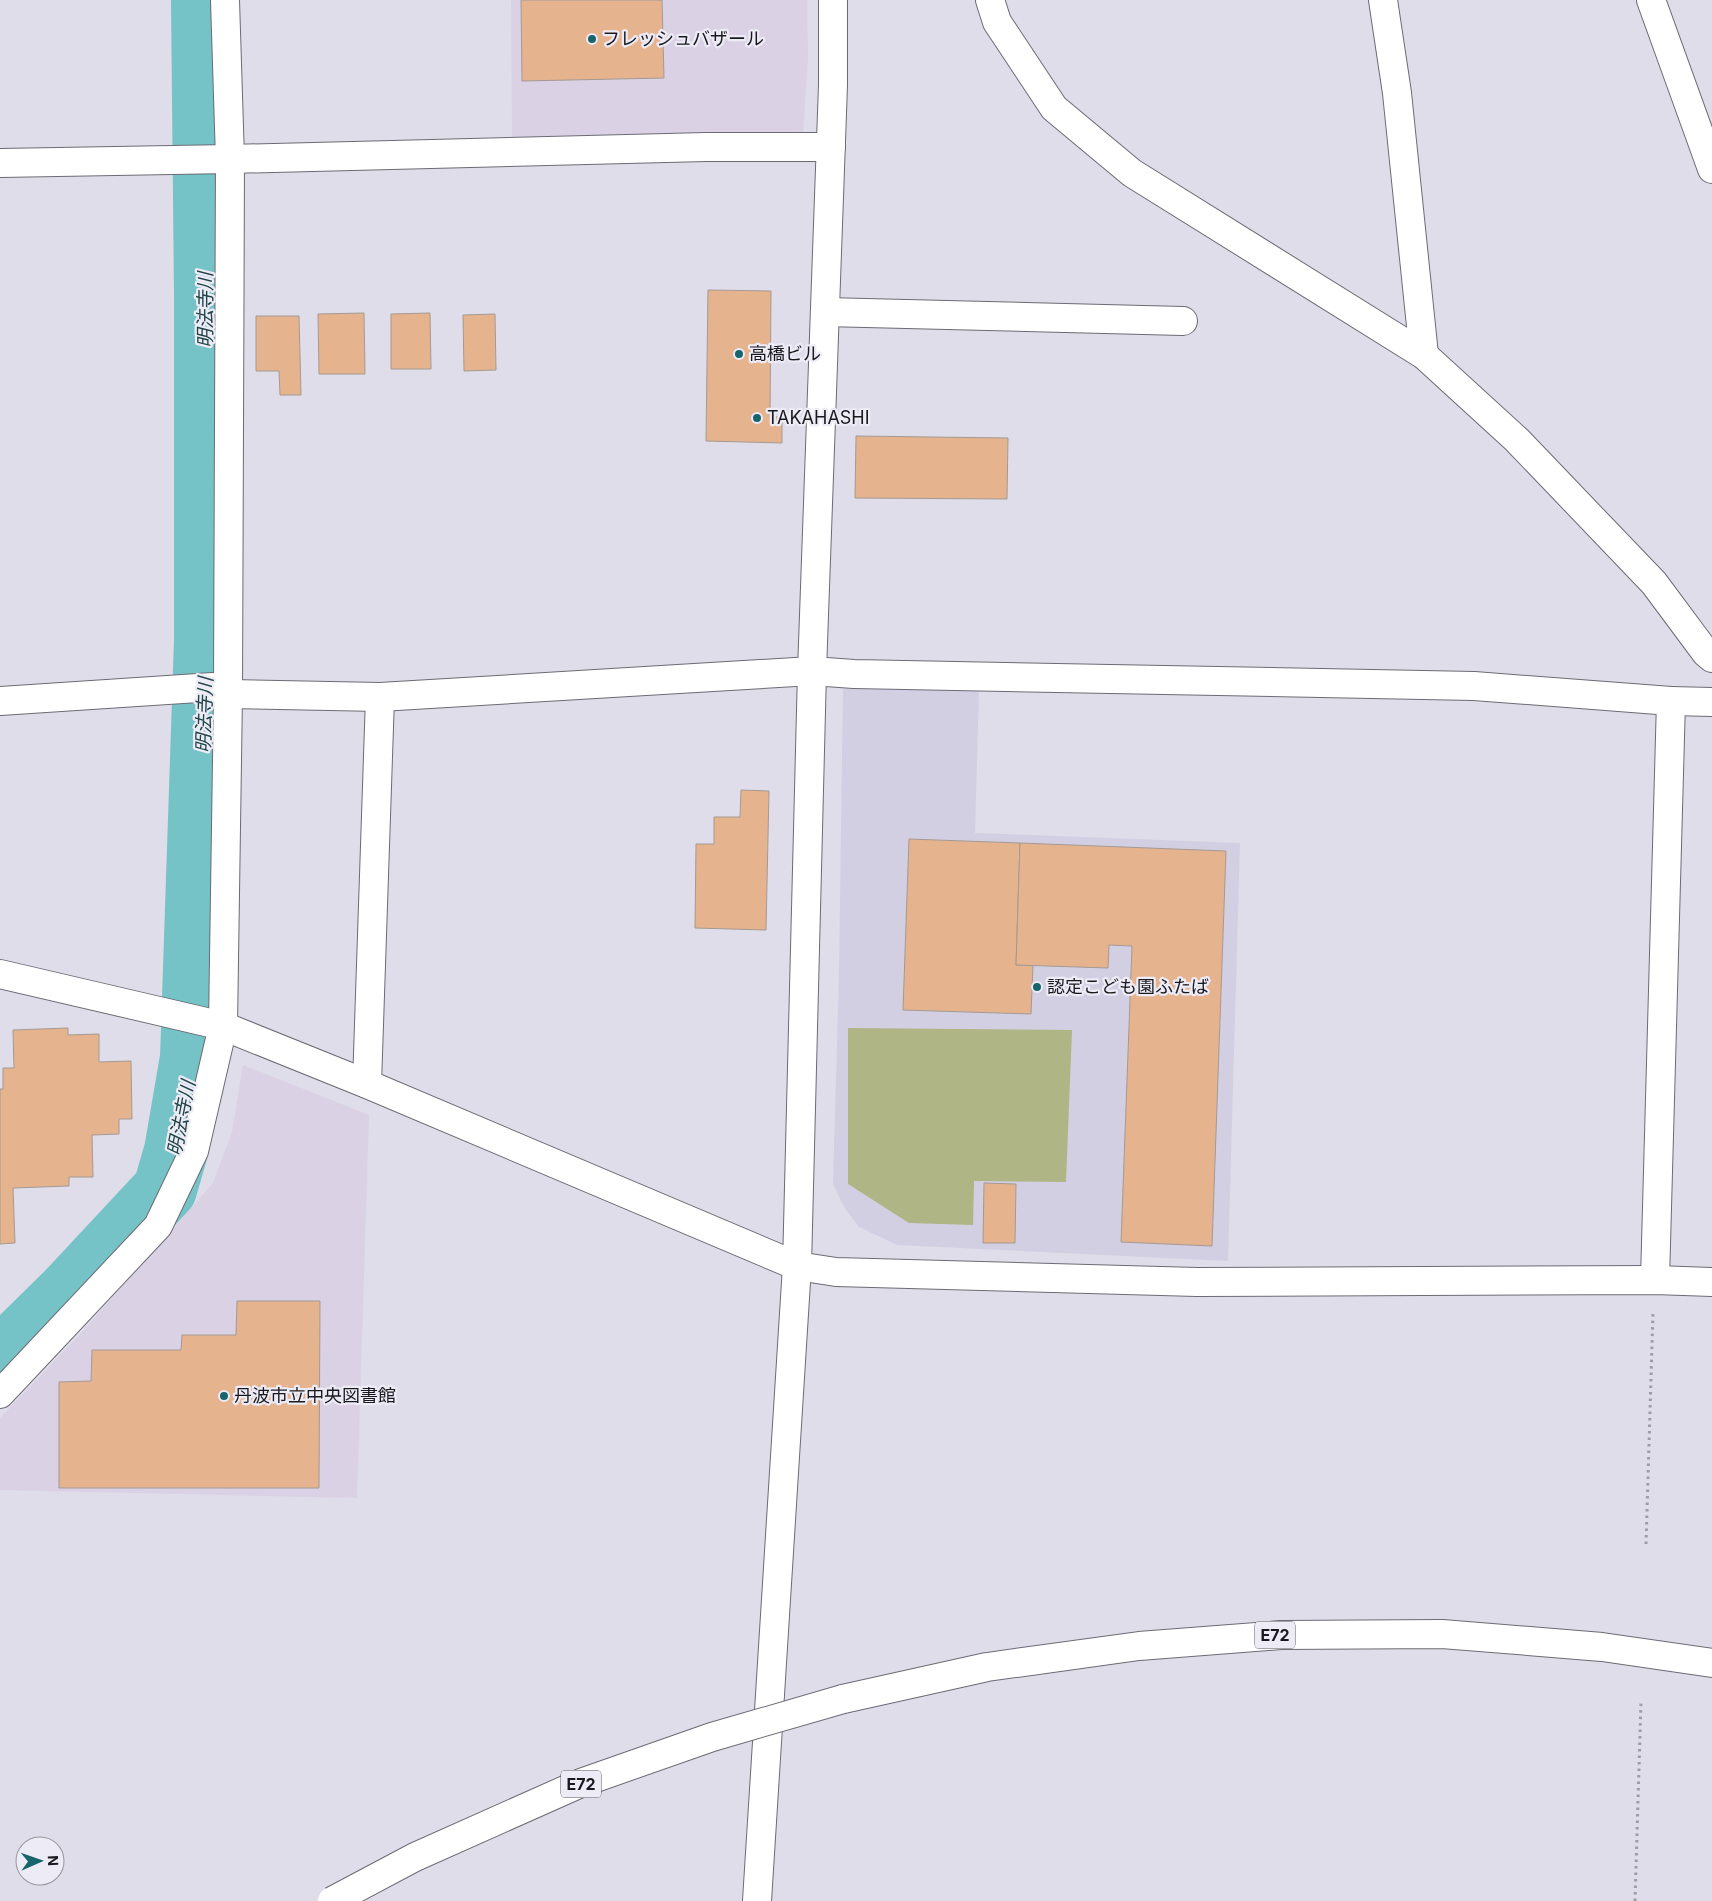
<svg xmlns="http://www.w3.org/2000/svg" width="1712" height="1901" viewBox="0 0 1712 1901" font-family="Inter,'Noto Sans JP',sans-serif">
<rect width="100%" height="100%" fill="#dfdde9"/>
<!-- commercial -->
<g fill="#dad1e5">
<path d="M511,0h296l1,56 -5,79 -291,4z"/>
<path d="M243,1065l126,50 -12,383 -357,-8v-72l83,-87 130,-148 19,-51z"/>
</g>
<!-- built -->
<path fill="#d2cfe2" d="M843,689l136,1 -4,143 265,10 -12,418 -331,-16 -38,-18 -15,-20 -11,-23 6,-211z"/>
<!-- green -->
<path fill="#afb584" d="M848,1028l224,2 -6,152 -92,-1 -1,44 -64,-2 -61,-39z"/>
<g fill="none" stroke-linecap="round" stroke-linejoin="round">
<!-- river -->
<path stroke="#75c2c7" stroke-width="64" d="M0,1360l68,-67 97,-104 11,-38 16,-93 14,-418v-344l-3,-296"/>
</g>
<!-- building -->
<g fill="#e5b38e" stroke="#a49a93">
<path d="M521,0h141l2,78 -142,3z"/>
<path d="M708,290l63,1 -1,126h12v26l-76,-2z"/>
<path d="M364,313l1,61h-46l-1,-60z"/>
<path d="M430,313l1,56h-40v-55z"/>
<path d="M495,314l1,56 -32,1 -1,-56z"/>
<path d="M256,316h43l2,79h-21l-1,-24h-23z"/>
<path d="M856,436l152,2 -1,61 -152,-1z"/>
<path d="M741,790l28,1 -3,139 -71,-2 1,-84h18v-27h26z"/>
<path d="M909,839l111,4 -4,122h17l-2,49 -128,-4z"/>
<path d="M1020,843l206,8 -14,395 -91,-4 11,-296 -23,-1 -1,23 -92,-3z"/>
<path d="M68,1028v7l31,-1v28l32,-1 1,58h-13v15l-27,1 1,42h-24v9l-56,2 2,55 -15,1v-155h3v-21h11l-1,-38z"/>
<path d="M984,1183l32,1 -1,59h-32z"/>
<path d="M237,1301h83l-1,187h-260v-106l32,-1 1,-31h89l1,-15h54z"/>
</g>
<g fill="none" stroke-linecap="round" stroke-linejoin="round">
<defs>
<g id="minor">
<path d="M990,0l7,22 57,86 78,65 292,182 93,85 137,143 52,70 6,5"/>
<path d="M1383,0l14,93 27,262"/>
<path d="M1651,0l61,169"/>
<path d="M0,163l230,-4 476,-12h125"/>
<path d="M825,312l358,9"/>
<path d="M0,701l213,-14 15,7 152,3 432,-26 42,3 620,12 197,15 -16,579"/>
<path d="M1671,701l41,1"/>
<path d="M0,974l223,52 144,58 430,182 39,6 361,10 458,-2 57,2"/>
<path d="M367,1084l13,-387"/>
<path d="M0,1394l158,-168 36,-75 29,-125 5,-332 2,-535 -5,-159"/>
<path d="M757,1901l40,-635 15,-595 21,-586v-85"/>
</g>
<path id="highway" d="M843,1699l144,-32 152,-21 142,-11 161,-1 160,13 110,16"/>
</defs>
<!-- minor casing -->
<use href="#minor" stroke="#6c6b75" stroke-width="30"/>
<!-- highway casing -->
<use href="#highway" stroke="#6c6b75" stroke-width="30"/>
<!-- path -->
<g stroke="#9d9ca5" stroke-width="3" stroke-dasharray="2.5 4" stroke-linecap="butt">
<path d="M1646,1544l7,-232"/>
<path d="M1635,1901l6,-200"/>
</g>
<!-- minor -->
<use href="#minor" stroke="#fff" stroke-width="28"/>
<!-- highway -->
<use href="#highway" stroke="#fff" stroke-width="28"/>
<defs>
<path id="highway-bridge" d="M332,1901l83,-44 166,-74 131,-46 131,-38"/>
</defs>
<!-- highway-bridge casing -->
<use href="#highway-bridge" stroke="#6c6b75" stroke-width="30" stroke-linecap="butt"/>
<!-- highway-bridge -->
<use href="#highway-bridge" stroke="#fff" stroke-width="28"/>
</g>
<!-- markers -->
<g fill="#17646c" stroke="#ecebf6" stroke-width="2">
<circle cx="592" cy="39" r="5"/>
<circle cx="739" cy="354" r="5"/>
<circle cx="757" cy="418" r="5"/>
<circle cx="1037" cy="987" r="5"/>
<circle cx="224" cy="1396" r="5"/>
</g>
<g text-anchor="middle" stroke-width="4.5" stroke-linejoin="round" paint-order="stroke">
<!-- shield labels -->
<g fill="#ecebf6" stroke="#59585e" stroke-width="1">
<rect x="1255" y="1621.5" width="40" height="27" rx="4"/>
<rect x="561" y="1770.5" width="40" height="27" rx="4"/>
</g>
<g font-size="16" font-weight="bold" fill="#1a191d">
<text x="1275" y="1641">E72</text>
<text x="581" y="1790">E72</text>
</g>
<!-- poi labels -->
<g font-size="18" fill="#1a191d" stroke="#ecebf6" text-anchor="start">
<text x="602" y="45">フレッシュバザール</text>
<text x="749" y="360">高橋ビル</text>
<text x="767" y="424">TAKAHASHI</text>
<text x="1047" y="993">認定こども園ふたば</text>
<text x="234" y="1402">丹波市立中央図書館</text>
</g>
<!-- water labels -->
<g font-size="19" font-style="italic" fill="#204547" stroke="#ecebf6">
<text transform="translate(205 310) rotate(-90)" y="7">明法寺川</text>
<text transform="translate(204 715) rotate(-88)" y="7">明法寺川</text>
<text transform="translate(181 1118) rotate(-79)" y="7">明法寺川</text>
</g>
</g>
<!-- north arrow -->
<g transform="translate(40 1861) rotate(88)"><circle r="24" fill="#ecebf6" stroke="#98979f"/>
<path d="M0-4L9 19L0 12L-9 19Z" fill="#17646c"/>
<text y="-8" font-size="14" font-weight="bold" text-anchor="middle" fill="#1a191d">N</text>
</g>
</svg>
